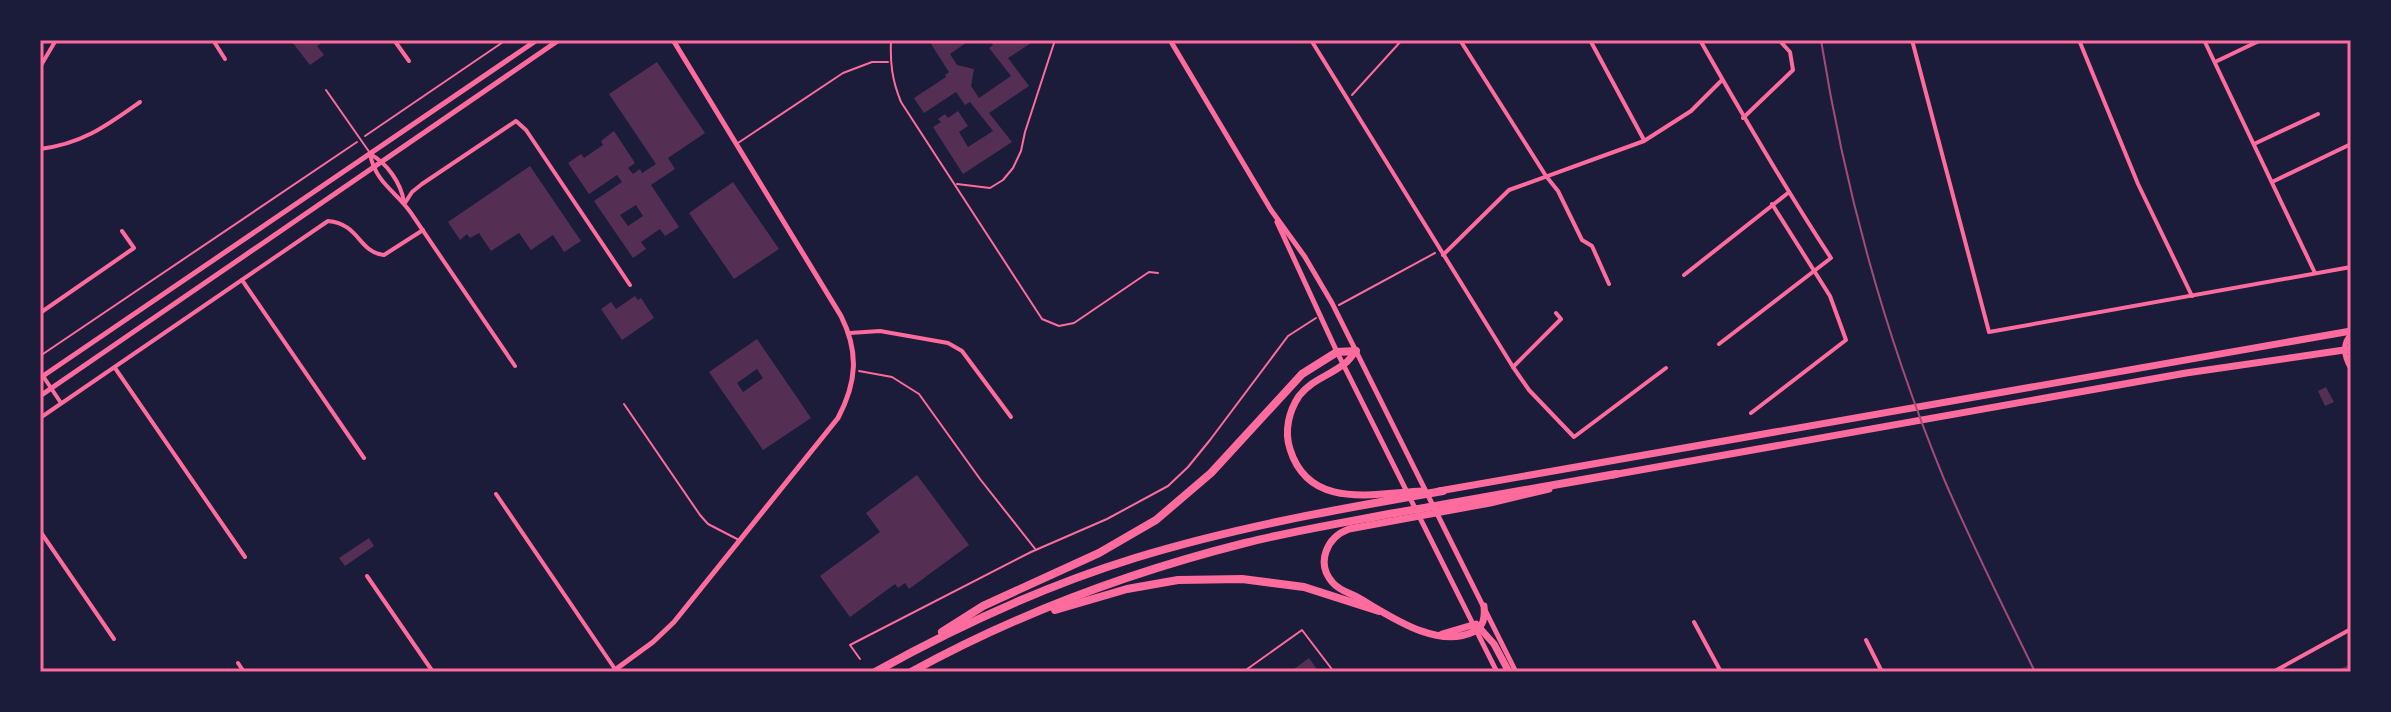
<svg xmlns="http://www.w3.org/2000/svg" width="2391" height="712" viewBox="0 0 2391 712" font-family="'Public Sans',sans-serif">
<rect width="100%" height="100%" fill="#1b1b3a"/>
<!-- building -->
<g fill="#542f53" fill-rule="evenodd">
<path d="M296,40h30l-9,6 7,9 -14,10 -18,-23z"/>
<path d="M937,40h33l-20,14 7,11 17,4 -3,17 8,12 32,-22 -22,-28 4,-3 -3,-5h6l2,3 4,-3h34l-28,18 21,28 -40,27 23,29 -49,32 -30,-47 8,-5 -3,-3 7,-5 3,4 10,-7 10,15 -9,6 9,15 25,-16 -23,-29 -5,3 -9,-13 -32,21 -10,-15 32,-21 -1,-2 4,-3 -18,-28z"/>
<path d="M657,62l48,71 -37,25 7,11 -24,16 28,42 -14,9 -5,-7 -19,13 5,7 -13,9 -39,-57 28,-19 -5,-7 -28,19 -21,-31 13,-9 3,4 19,-13 -2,-4 13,-10 21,32 -7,5 5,6 7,-5 2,4 14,-9 -47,-70zM636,205l7,11 -15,10 -8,-11z"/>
<path d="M530,166l51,75 -17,11 -11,-17 -22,15 -12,-17 -28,18 -12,-18 -9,5 -3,-4 -7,6 -12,-18z"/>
<path d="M733,182l46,67 -45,30 -45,-66z"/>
<path d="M635,296l3,4 3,-2 13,20 -32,22 -21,-31 10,-7 5,7z"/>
<path d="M757,339l54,79 -48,32 -54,-78zM757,369l6,9 -20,14 -6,-9z"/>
<path d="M2326,387l8,15 -9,4 -7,-15z"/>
<path d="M917,475l52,70 -60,44 -4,-6 -7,5 -3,-4 -45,33 -30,-41 60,-44 -14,-19z"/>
<path d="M369,538l5,8 -29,20 -6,-8z"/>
<path d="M1309,658l10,14h-29z"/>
<path d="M2351,664v8h-18z"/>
</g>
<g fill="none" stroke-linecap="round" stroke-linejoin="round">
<!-- path -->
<g stroke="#ff6b9d" stroke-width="2">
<path d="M1352,95l50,-55"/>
<path d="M365,136l141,-96"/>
<path d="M1339,305l96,-52"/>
<path d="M40,356l317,-214"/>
<path d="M859,371l33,6 27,17 61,85 56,71"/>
<path d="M860,659l-10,-14 181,-93 76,-33 61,-33 20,-19 22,-27 78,-104 28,-18"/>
</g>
<!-- service -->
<g stroke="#ff6b9d" stroke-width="2">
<path d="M891,40c-1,23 1,40 10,62l141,217 17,7 15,-3 75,-51 9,1"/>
<path d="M326,90l44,63"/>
<path d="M738,143l105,-70 29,-11h16"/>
<path d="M957,184l33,4 13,-8 10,-12 8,-17 4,-19 30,-92"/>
<path d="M624,404l76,111 8,9 31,16"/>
<path d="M1243,672l59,-42 32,42"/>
</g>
<!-- minor -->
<g stroke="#ff6b9d" stroke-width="4">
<path d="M213,40l12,19"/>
<path d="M394,40l15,21"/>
<path d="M1311,40l202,327 16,23 45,47 92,-69"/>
<path d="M1460,40l86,136 12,15 24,49 10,6 17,38"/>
<path d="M1590,40l54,100"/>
<path d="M1700,40c42,74 84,147 131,218l-112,86"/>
<path d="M1912,40l77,292 362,-65"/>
<path d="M2079,40l59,144 54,112"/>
<path d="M2204,40l111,233"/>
<path d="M2215,62l46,-22"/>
<path d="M40,67l16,-27"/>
<path d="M1743,118l50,-48 -3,-18 -11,-12"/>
<path d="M2254,144l64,-30"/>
<path d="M40,149c42,-5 66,-23 100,-47"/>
<path d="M370,154c6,30 26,37 41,59l104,153"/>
<path d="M370,154c17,9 31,29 34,48"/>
<path d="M2272,182l79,-38"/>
<path d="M405,203l7,-11 10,-8 94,-63 10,9 104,155"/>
<path d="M1443,255l66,-65 135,-49 47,-30 30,-30"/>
<path d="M1684,275l104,-82"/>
<path d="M242,280l122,178"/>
<path d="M40,313l94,-65 -12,-17"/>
<path d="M850,333l30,-2 68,12 14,8 49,66"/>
<path d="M1513,367l48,-48 -5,-6"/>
<path d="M115,368l130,189"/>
<path d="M43,376l18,27"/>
<path d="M1751,413l95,-73 -16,-44 -58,-92"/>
<path d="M40,418l288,-197c32,3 30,31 56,34l39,-25"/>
<path d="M496,494l121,178"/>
<path d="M40,531l74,108"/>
<path d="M367,576l66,96"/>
<path d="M1694,622l27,50"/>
<path d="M1866,640l16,32"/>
<path d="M238,663l6,9"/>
<path d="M2273,672l78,-43"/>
</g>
<!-- tertiary -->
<g stroke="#ff6b9d" stroke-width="5">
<path d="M1170,40l101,170 34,47 27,46 184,369"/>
<path d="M1277,222l60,130 160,320"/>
<path d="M2351,334c-10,10 -7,23 0,35"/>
<path d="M40,378l497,-338"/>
<path d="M40,396l519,-356"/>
<path d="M612,672l41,-30 21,-20 164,-204c19,-36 21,-66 3,-102l-168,-276"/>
</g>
<!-- primary -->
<g stroke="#ff6b9d" stroke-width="7">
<path d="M1356,351c-4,4 -7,10 -12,13 -15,12 -33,16 -45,32 -10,15 -15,35 -9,53 19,62 85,44 133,42"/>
<path d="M1612,475l574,-102 165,-24"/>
<path d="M1439,491l912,-160"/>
<path d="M1484,606c1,11 0,21 -11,26 -37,17 -83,-16 -114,-34 -9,-5 -19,-7 -26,-15 -18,-20 -6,-46 16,-54l141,-26 59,-14"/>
<path d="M1442,634l34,-10 18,20 15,28"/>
</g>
<!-- motorway -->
<g stroke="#ff6b9d" stroke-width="8">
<path d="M1055,610l72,-21 51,-9 64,-1 62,8 75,24"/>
<path d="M942,632l41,-26 116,-53 57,-33 55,-47 91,-99 35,-22 19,-1"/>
<path d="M875,672c83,-46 169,-86 260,-114 101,-31 204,-49 308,-67"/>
<path d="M911,672c104,-57 219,-100 334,-129 48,-12 96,-20 144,-29 76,-13 152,-27 227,-40"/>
</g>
<!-- tram -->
<path stroke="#a44b75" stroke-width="2" d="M1821,40c24,151 65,298 123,439 28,66 60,129 91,193"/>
</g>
<!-- border -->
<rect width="2391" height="712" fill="none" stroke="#1b1b3a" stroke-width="84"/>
<rect x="42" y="42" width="2307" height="628" fill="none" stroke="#ff6b9d" stroke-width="3"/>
</svg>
